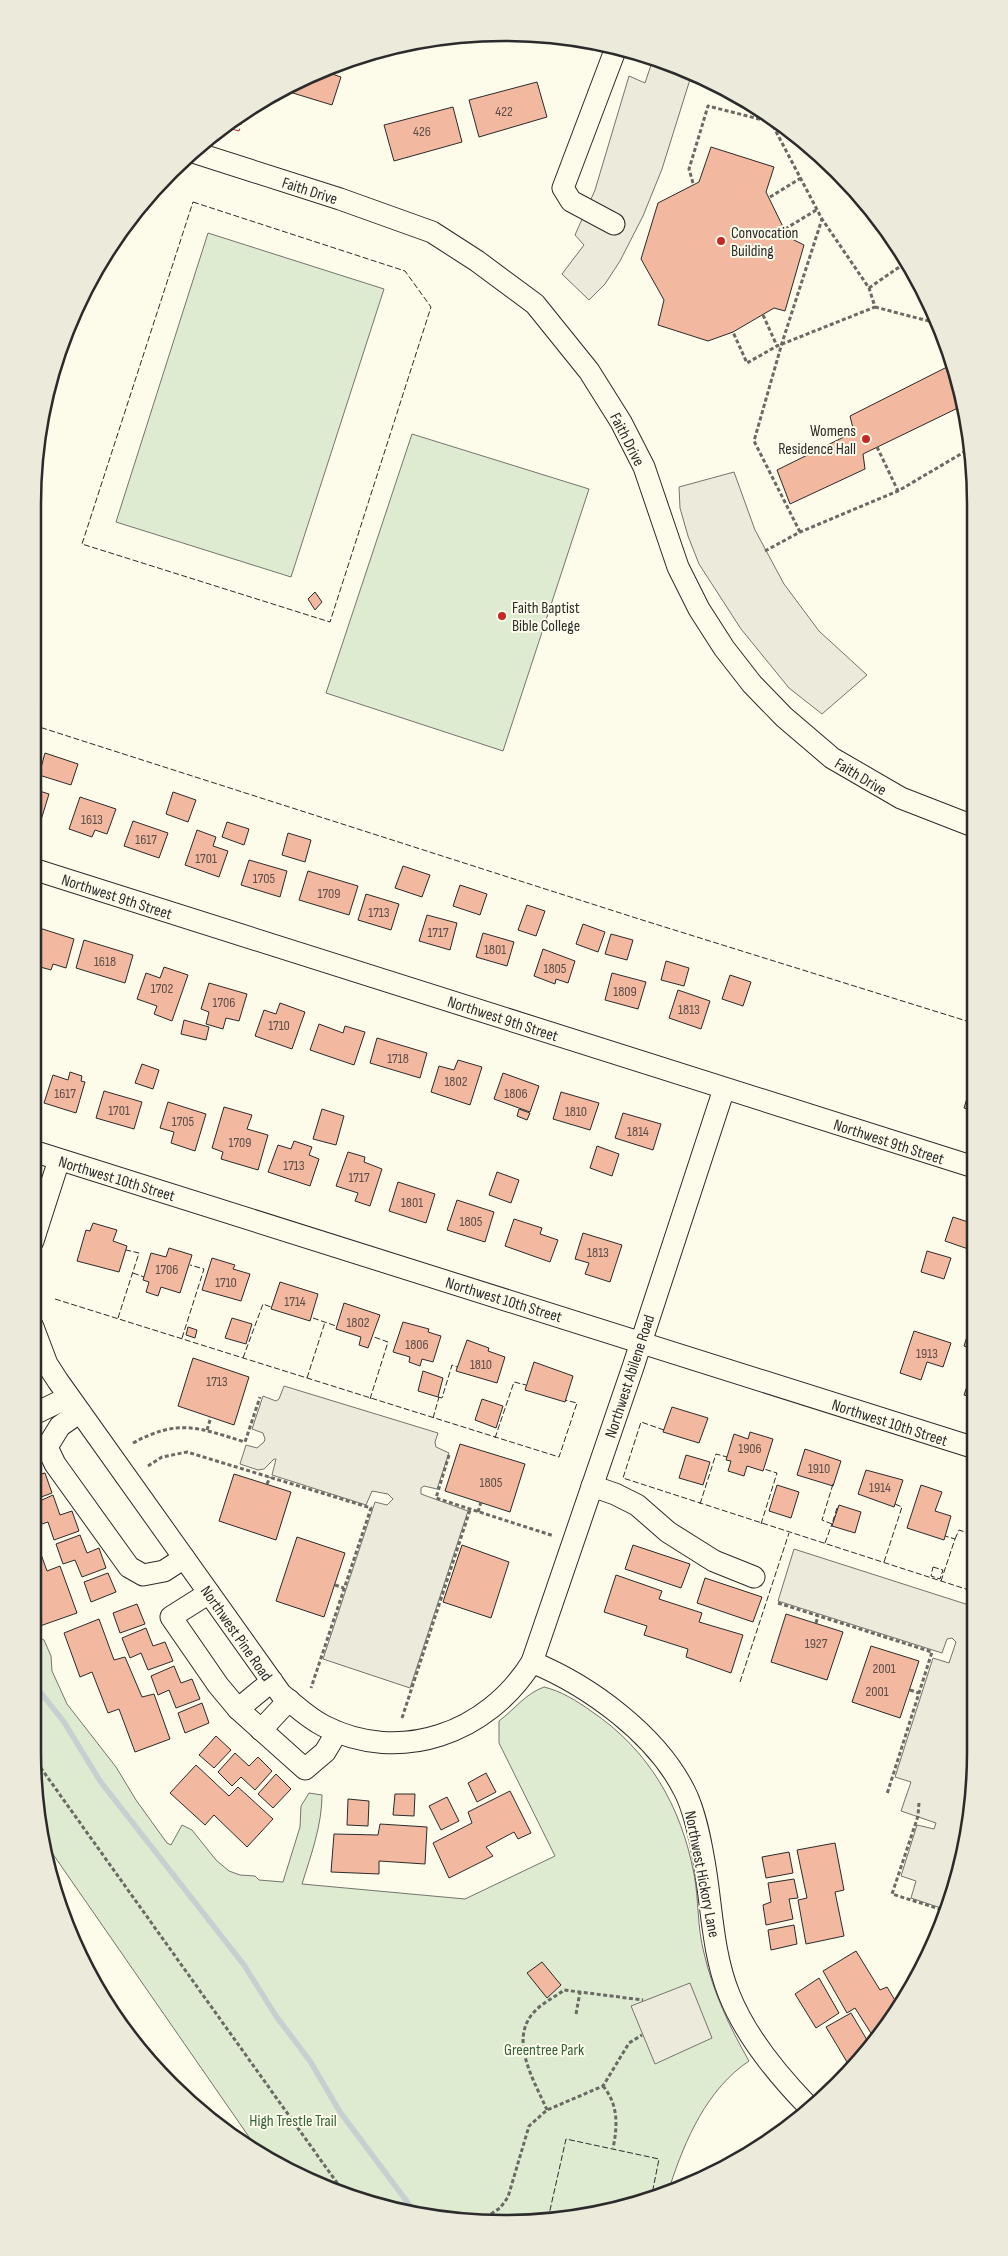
<svg xmlns="http://www.w3.org/2000/svg" width="1008" height="2256" viewBox="0 0 1008 2256" font-family="'Sofia Sans Condensed',sans-serif">
<rect width="100%" height="100%" fill="#fdfbea"/>
<!-- green -->
<g fill="#deebd1" stroke="#74746e">
<path d="M208,233l176,56 -93,288 -175,-55z"/>
<path d="M412,434l177,55 -86,262 -177,-58z"/>
<path d="M33,1634l11,6 7,16 1,15 15,33 49,63 20,33 31,43 4,2 11,-20 10,5 24,30 13,11 11,4 15,1 4,4 24,2 17,-55 1,-21 8,-13 13,2c0,30 -11,60 -20,89l163,15 90,-43 -56,-113v-22c16,-12 26,-27 45,-34 17,4 33,14 47,24 58,39 90,95 103,163 5,26 3,53 10,79 9,39 25,73 45,108 -42,28 -64,79 -79,125l-74,28 -92,9 -92,-9 -143,-54 -15,-11 2,-2 -208,-300 -15,-95z"/>
</g>
<!-- parking -->
<g fill="#eceadb" stroke="#74746e">
<path d="M653,59l31,9 8,5 -30,96 -19,47 -23,45 -15,23 -16,16 -27,-26 22,-29 -9,-10 20,-45 34,-114 16,7z"/>
<path d="M734,472l21,58 29,54 35,47 48,44 -45,39 -33,-26 -48,-59 -42,-65 -11,-28 -8,-28 -1,-21z"/>
<path d="M284,1386l154,47 -3,9 1,5 13,6 -12,36 -13,-3 -3,2v6l47,17 -58,177 -87,-29 52,-157 12,3 6,-6 -5,-5 -16,-3 -6,14 -94,-30 4,-16h-2l-10,10 -6,1 -18,-6 6,-19 11,3 7,-6 1,-3 -2,-6 -11,-4 11,-33 13,5 3,-2z"/>
<path d="M794,1549l181,58v145l-9,92 -19,66 -36,-12 5,-17 -15,-5 16,-51 17,4 2,-6 -35,-12 10,-29 -16,-5 38,-119 16,5 7,-21 -4,-4 -5,1 -5,14 -164,-52z"/>
<path d="M690,1983l22,55 -57,26 -24,-58z"/>
</g>
<g fill="none" stroke-linecap="round" stroke-linejoin="round">
<!-- stream -->
<path stroke="#c7d0d0" stroke-width="5.5" d="M33,1683l31,39 36,59 144,184 32,51 34,45 30,51 77,103"/>
</g>
<!-- building -->
<g fill="#f2b8a0" stroke="#2b2b2b">
<path d="M320,70l21,7 -9,28 -49,-15z"/>
<path d="M537,82l10,35 -68,20 -10,-37z"/>
<path d="M453,107l9,35 -68,19 -10,-36z"/>
<path d="M711,147l63,20 -8,25 22,45 16,8 -19,66 -11,-3 -41,24 -25,9 -50,-16 6,-25 -23,-41 17,-56 41,-21z"/>
<path d="M947,367l15,39 -99,48 2,15 -75,35 -13,-34 77,-38 -4,-16z"/>
<path d="M315,592l7,10 -7,8 -7,-11z"/>
<path d="M45,753l33,11 -7,21 -32,-10z"/>
<path d="M33,789l16,5 -8,26 -8,-2z"/>
<path d="M173,792l23,8 -8,22 -22,-8z"/>
<path d="M80,797l36,12 -9,25 -12,-4 -3,7 -23,-8z"/>
<path d="M133,821l35,12 -9,25 -35,-12z"/>
<path d="M227,822l22,7 -5,16 -22,-8z"/>
<path d="M197,830l19,7 -3,9 15,5 -9,26 -34,-12z"/>
<path d="M288,833l23,7 -6,22 -23,-7z"/>
<path d="M249,860l38,11 -7,26 -39,-12z"/>
<path d="M403,866l27,9 -8,22 -27,-9z"/>
<path d="M308,871l50,15 -9,29 -50,-15z"/>
<path d="M460,885l27,9 -7,21 -27,-9z"/>
<path d="M366,894l33,10 -8,26 -33,-10z"/>
<path d="M527,905l18,6 -9,25 -18,-6z"/>
<path d="M427,915l30,8 -7,27 -31,-9z"/>
<path d="M583,924l22,8 -7,20 -22,-8z"/>
<path d="M33,926l41,13 -8,29 -13,-4 -2,6 -18,-5 1,-9 -1,-1z"/>
<path d="M483,933l31,9 -7,24 -31,-9z"/>
<path d="M611,934l22,6 -6,20 -22,-6z"/>
<path d="M84,940l49,15 -8,28 -49,-15z"/>
<path d="M543,949l32,12 -7,22 -12,-4 -1,5 -21,-8z"/>
<path d="M666,961l23,7 -5,18 -23,-6z"/>
<path d="M164,967l24,8 -16,46 -18,-7 3,-8 -20,-7 9,-26 14,5z"/>
<path d="M612,973l34,9 -8,27 -33,-9z"/>
<path d="M730,975l21,7 -8,24 -21,-7z"/>
<path d="M209,983l38,11 -8,27 -13,-3 -3,11 -17,-5 3,-12 -8,-3z"/>
<path d="M678,990l32,11 -9,28 -32,-11z"/>
<path d="M280,1003l25,9 -13,37 -37,-13 9,-26 12,4z"/>
<path d="M184,1020l25,7 -3,13 -25,-6z"/>
<path d="M319,1024l24,9 2,-7 20,6 -11,33 -44,-15z"/>
<path d="M377,1038l50,15 -7,25 -50,-15z"/>
<path d="M458,1060l24,7 -12,38 -39,-13 8,-26 15,4z"/>
<path d="M142,1064l17,6 -6,19 -18,-6z"/>
<path d="M70,1072l12,4 -1,5 4,1 -9,31 -32,-10 9,-28 15,5z"/>
<path d="M503,1073l36,13 -9,26 -36,-13z"/>
<path d="M971,1085l2,1 1,25 -10,-3z"/>
<path d="M104,1091l38,11 -8,27 -38,-11z"/>
<path d="M561,1092l38,11 -9,27 -37,-11z"/>
<path d="M168,1102l38,12 -11,37 -24,-8 3,-11 -14,-4z"/>
<path d="M224,1107l28,8 -5,14 21,6 -10,35 -37,-11 2,-7 -11,-4z"/>
<path d="M322,1109l22,7 -8,29 -23,-6z"/>
<path d="M519,1109l11,4 -3,7 -10,-4z"/>
<path d="M623,1113l38,11 -8,26 -38,-12z"/>
<path d="M294,1141l18,6 -3,8 10,4 -9,27 -42,-14 10,-27 13,4z"/>
<path d="M597,1146l22,8 -7,22 -22,-8z"/>
<path d="M348,1152l17,5 -1,5 18,7 -12,37 -15,-5 3,-8 -22,-7z"/>
<path d="M497,1172l22,8 -8,23 -22,-8z"/>
<path d="M398,1182l37,12 -9,29 -37,-12z"/>
<path d="M457,1200l37,12 -9,30 -38,-12z"/>
<path d="M953,1217l21,7v27l-29,-10z"/>
<path d="M514,1219l28,9 -2,6 18,6 -8,22 -45,-16z"/>
<path d="M93,1223l24,7 -4,11 14,5 -8,26 -42,-11 9,-31 4,1z"/>
<path d="M583,1233l39,12 -12,37 -25,-8 4,-11 -14,-4z"/>
<path d="M169,1248l23,7 -12,38 -19,-6 -3,9 -12,-4 3,-10 -6,-2 8,-27 15,4z"/>
<path d="M927,1251l24,7 -7,21 -23,-7z"/>
<path d="M212,1258l23,7 -2,4 17,5 -9,27 -39,-11z"/>
<path d="M280,1282l38,12 -8,27 -39,-12z"/>
<path d="M344,1303l36,12 -12,33 -9,-3 2,-8 -25,-8z"/>
<path d="M232,1318l20,6 -6,20 -21,-6z"/>
<path d="M403,1322l26,7 -1,3 13,4 -8,26 -11,-3 -2,7 -11,-4 1,-5 -17,-5z"/>
<path d="M971,1324l3,1v25l-10,-4z"/>
<path d="M188,1327l9,3 -2,8 -9,-3z"/>
<path d="M914,1331l37,12 -8,24 -16,-5 -6,18 -21,-7z"/>
<path d="M467,1340l22,8 -1,3 17,6 -8,26 -41,-12z"/>
<path d="M193,1358l56,19 -15,48 -56,-19z"/>
<path d="M534,1362l39,14 -8,26 -40,-12z"/>
<path d="M973,1369l1,1v28l-10,-3z"/>
<path d="M423,1371l20,7 -5,19 -20,-6z"/>
<path d="M482,1399l21,7 -7,22 -21,-8z"/>
<path d="M672,1407l36,11 -9,25 -36,-11z"/>
<path d="M750,1432l23,7 -10,32 -16,-5 -3,10 -16,-5 3,-10 -5,-1 8,-26 14,5z"/>
<path d="M460,1444l65,20 -15,48 -65,-21z"/>
<path d="M805,1449l36,12 -8,25 -36,-11z"/>
<path d="M686,1455l24,7 -7,23 -24,-7z"/>
<path d="M866,1470l37,10 -9,27 -36,-13z"/>
<path d="M45,1473l7,20 -19,7v-24z"/>
<path d="M234,1474l57,18 -15,48 -57,-19z"/>
<path d="M777,1485l22,7 -8,26 -22,-7z"/>
<path d="M921,1485l21,7 -7,19 16,5 -7,24 -37,-12z"/>
<path d="M53,1495l7,20 12,-4 7,20 -25,9 -6,-18 -12,4 -3,-10v-12z"/>
<path d="M839,1505l22,7 -6,21 -23,-7z"/>
<path d="M975,1513v25l-8,-3z"/>
<path d="M33,1532l14,39 13,-5 17,47 -37,13 -7,-20z"/>
<path d="M80,1535l7,18 12,-5 7,20 -24,9 -7,-17 -12,4 -7,-20z"/>
<path d="M297,1537l48,16 -21,64 -48,-16z"/>
<path d="M462,1545l47,17 -18,56 -48,-16z"/>
<path d="M633,1545l57,19 -9,24 -56,-19z"/>
<path d="M108,1573l8,19 -25,10 -7,-20z"/>
<path d="M616,1575l46,16 -3,8 43,14 -3,9 44,13 -12,38 -45,-16 2,-8 -44,-14 3,-9 -43,-14z"/>
<path d="M705,1578l57,19 -9,25 -56,-19z"/>
<path d="M137,1604l8,20 -25,9 -7,-20z"/>
<path d="M786,1614l57,18 -16,48 -56,-18z"/>
<path d="M99,1619l15,41 11,-3 17,40 12,-3 16,45 -35,13 -16,-43 -11,4 -16,-41 -12,5 -16,-44z"/>
<path d="M146,1628l7,18 12,-4 8,19 -25,9 -7,-17 -11,5 -8,-20z"/>
<path d="M871,1646l48,15 -19,57 -48,-16z"/>
<path d="M174,1666l7,17 11,-4 8,20 -24,9 -7,-18 -11,5 -7,-19z"/>
<path d="M202,1703l7,20 -24,10 -7,-20z"/>
<path d="M216,1736l15,14 -17,18 -15,-13z"/>
<path d="M235,1753l14,13 9,-9 14,14 -17,19 -14,-13 -9,9 -14,-14z"/>
<path d="M196,1765l33,31 9,-9 35,32 -26,28 -33,-32 -9,10 -35,-32z"/>
<path d="M486,1773l10,19 -19,10 -9,-19z"/>
<path d="M276,1774l15,15 -18,19 -15,-14z"/>
<path d="M510,1791l21,42 -13,6 -4,-7 -28,15 7,9 -44,22 -16,-35 39,-20 -4,-11z"/>
<path d="M395,1794h20l-1,22 -21,-1z"/>
<path d="M447,1797l12,24 -18,9 -12,-24z"/>
<path d="M348,1799l21,2 -1,25 -21,-1z"/>
<path d="M380,1824l47,3 -2,37 -46,-3v13l-48,-2 3,-38 44,1z"/>
<path d="M835,1843l9,47 -9,2 9,44 -38,8 -8,-44 9,-2 -10,-48z"/>
<path d="M789,1852l4,21 -27,5 -4,-21z"/>
<path d="M794,1879l4,19 -9,1 4,20 -27,6 -3,-20 8,-3 -3,-19z"/>
<path d="M794,1925l3,19 -26,6 -3,-20z"/>
<path d="M856,1951l24,39 7,-3 9,15 -22,36 -19,-30 -8,5 -24,-42z"/>
<path d="M542,1962l19,23 -14,13 -20,-25z"/>
<path d="M819,1978l20,35 -23,15 -21,-34z"/>
<path d="M851,2013l19,32 -4,5 -19,12 -21,-35z"/>
</g>
<g fill="none" stroke-linecap="round" stroke-linejoin="round">
<defs>
<g id="minor">
<path d="M193,152l147,47 92,33 45,29 58,43 54,67 32,51 23,45 34,100 21,42 25,39 28,36 32,33 48,41 69,40 72,28"/>
<path d="M614,224l-43,-23 -8,-13 53,-140"/>
<path d="M33,869l941,298"/>
<path d="M33,1151l942,297"/>
<path d="M33,1241l26,-81"/>
<path d="M33,1327l14,37 11,17 223,313c14,11 27,24 43,32 76,39 164,7 208,-64l101,-295 91,-278"/>
<path d="M33,1411l5,1 31,-15"/>
<path d="M80,1412l-20,14 -13,21 8,17 74,103 14,8 21,-4 20,-13"/>
<path d="M592,1486l23,8 22,11 31,27 46,29 40,16"/>
<path d="M209,1593l-38,24 47,68 20,24 67,60 20,-17 12,-20"/>
<path d="M532,1662c58,24 125,73 153,130 10,20 15,46 19,69 8,44 8,91 25,133 16,41 48,80 78,111"/>
<path d="M238,1709l34,-28"/>
<path d="M261,1730l28,-30"/>
</g>
</defs>
<!-- minor casing -->
<use href="#minor" stroke="#2b2b2b" stroke-width="23"/>
<!-- path -->
<g stroke="#6a6964" stroke-width="3" stroke-dasharray="4 2.5" stroke-linecap="butt">
<path d="M693,183l-4,-14 19,-63 63,16 51,97 47,69 6,19 -98,39 -30,17 -14,-31"/>
<path d="M770,197l31,-19"/>
<path d="M785,229l33,-20"/>
<path d="M869,288l36,-25"/>
<path d="M875,307l65,17"/>
<path d="M763,315l14,31"/>
<path d="M877,447l21,44"/>
<path d="M800,532l-46,-91 28,-98 40,-124"/>
<path d="M765,551l35,-19 98,-41 73,-43"/>
<path d="M207,1430l4,-13"/>
<path d="M133,1443c46,-25 66,-15 112,-1l15,-45"/>
<path d="M449,1455l-13,43 118,38"/>
<path d="M148,1466l14,-9 25,-5 184,56 -60,180"/>
<path d="M267,1484l3,-7"/>
<path d="M478,1512l3,-10"/>
<path d="M335,1585l9,3"/>
<path d="M778,1603l154,49 -45,142"/>
<path d="M816,1623l2,-7"/>
<path d="M910,1690l9,3"/>
<path d="M402,1718l68,-208"/>
<path d="M33,1757l307,430"/>
<path d="M919,1803l-1,13 -26,78 54,17"/>
<path d="M576,2014l4,-22"/>
<path d="M603,2086c15,18 15,39 10,62"/>
<path d="M547,2110c-13,-30 -40,-72 -11,-100 8,-8 19,-13 28,-20l79,10"/>
<path d="M480,2221l20,-13 8,-11 21,-71 18,-16 56,-24 26,-43 13,-8"/>
</g>
<!-- minor -->
<use href="#minor" stroke="#fdfbea" stroke-width="21"/>
<!-- fence -->
<g stroke="#2b2b2b" stroke-width="1" stroke-dasharray="6 2.5" stroke-linecap="butt">
<path d="M193,202l212,69 26,36 -101,315 -248,-78z"/>
<path d="M33,725l606,194 334,104"/>
<path d="M133,1273l11,4"/>
<path d="M55,1299l504,158 18,-54 -12,-3"/>
<path d="M118,1318l21,-65 -13,-3"/>
<path d="M313,1318l23,8"/>
<path d="M182,1338l22,-69 -14,-4"/>
<path d="M243,1358l20,-54 8,3"/>
<path d="M307,1378l18,-56"/>
<path d="M438,1397l4,1 10,-33 5,2"/>
<path d="M370,1399l18,-57 -14,-5"/>
<path d="M433,1418l6,-21"/>
<path d="M664,1430l-23,-8 -18,56 352,114"/>
<path d="M495,1438l19,-56 12,3"/>
<path d="M833,1484l-11,36 10,4 5,-16h1"/>
<path d="M700,1504l16,-50 11,3"/>
<path d="M761,1524l16,-51 -13,-4"/>
<path d="M955,1539l4,-9 9,3"/>
<path d="M825,1543l7,-19"/>
<path d="M884,1562l18,-55 -7,-3"/>
<path d="M933,1567l10,3 -3,9 -9,-3z"/>
<path d="M941,1581l14,-42 -10,-3"/>
<path d="M740,1682l49,-149"/>
<path d="M548,2219l18,-80 93,20 -7,35"/>
</g>
<!-- power -->
<path stroke="#c62828" stroke-width="1" stroke-dasharray="18 4 2.5 4" stroke-linecap="butt" d="M224,127l15,4 7,-21"/>
</g>
<!-- markers -->
<g fill="#c62828" stroke="#fdfbea" stroke-width="2">
<circle cx="721" cy="241" r="5"/>
<circle cx="866" cy="439" r="5"/>
<circle cx="502" cy="616" r="5"/>
</g>
<g text-anchor="middle" stroke-width="4" stroke-linejoin="round" paint-order="stroke">
<!-- number labels -->
<g font-size="14" fill="#5d4e48">
<text x="504" y="116">422</text>
<text x="422" y="136">426</text>
<text x="92" y="824">1613</text>
<text x="146" y="844">1617</text>
<text x="206" y="863">1701</text>
<text x="264" y="883">1705</text>
<text x="329" y="898">1709</text>
<text x="379" y="917">1713</text>
<text x="438" y="937">1717</text>
<text x="495" y="954">1801</text>
<text x="105" y="966">1618</text>
<text x="555" y="973">1805</text>
<text x="162" y="993">1702</text>
<text x="625" y="996">1809</text>
<text x="224" y="1007">1706</text>
<text x="689" y="1014">1813</text>
<text x="279" y="1030">1710</text>
<text x="398" y="1063">1718</text>
<text x="456" y="1086">1802</text>
<text x="65" y="1098">1617</text>
<text x="516" y="1098">1806</text>
<text x="119" y="1115">1701</text>
<text x="576" y="1116">1810</text>
<text x="183" y="1126">1705</text>
<text x="638" y="1136">1814</text>
<text x="240" y="1147">1709</text>
<text x="294" y="1170">1713</text>
<text x="359" y="1182">1717</text>
<text x="412" y="1207">1801</text>
<text x="471" y="1226">1805</text>
<text x="598" y="1257">1813</text>
<text x="167" y="1274">1706</text>
<text x="226" y="1287">1710</text>
<text x="295" y="1306">1714</text>
<text x="358" y="1327">1802</text>
<text x="417" y="1349">1806</text>
<text x="927" y="1358">1913</text>
<text x="481" y="1369">1810</text>
<text x="217" y="1386">1713</text>
<text x="750" y="1453">1906</text>
<text x="819" y="1473">1910</text>
<text x="491" y="1487">1805</text>
<text x="880" y="1492">1914</text>
<text x="816" y="1648">1927</text>
<text x="884" y="1673">2001</text>
<text x="877" y="1696">2001</text>
</g>
<!-- street labels -->
<g font-size="16" fill="#2b2b2b" stroke="#fdfbea">
<text transform="translate(310 190) rotate(18)" y="6">Faith Drive</text>
<text transform="translate(628 439) rotate(63)" y="6">Faith Drive</text>
<text transform="translate(861 776) rotate(31)" y="6">Faith Drive</text>
<text transform="translate(117 896) rotate(18)" y="6">Northwest 9th Street</text>
<text transform="translate(503 1018) rotate(18)" y="6">Northwest 9th Street</text>
<text transform="translate(889 1141) rotate(18)" y="6">Northwest 9th Street</text>
<text transform="translate(117 1178) rotate(17)" y="6">Northwest 10th Street</text>
<text transform="translate(504 1299) rotate(17)" y="6">Northwest 10th Street</text>
<text transform="translate(629 1376) rotate(-72)" y="6">Northwest Abilene Road</text>
<text transform="translate(890 1422) rotate(18)" y="6">Northwest 10th Street</text>
<text transform="translate(237 1633) rotate(55)" y="6">Northwest Pine Road</text>
<text transform="translate(703 1874) rotate(79)" y="6">Northwest Hickory Lane</text>
</g>
<!-- poi labels -->
<g font-size="16" fill="#2b2b2b" stroke="#fdfbea" text-anchor="start">
<text x="731" y="238">Convocation<tspan x="731" dy="18">Building</tspan></text>
<text x="856" y="436" text-anchor="end">Womens<tspan x="856" dy="18">Residence Hall</tspan></text>
<text x="512" y="613">Faith Baptist<tspan x="512" dy="18">Bible College</tspan></text>
</g>
<!-- park labels -->
<g font-size="16" fill="#34623c" stroke="#fdfbea">
<text x="544" y="2055">Greentree Park</text>
<text x="293" y="2126">High Trestle Trail</text>
</g>
</g>
<!-- crop -->
<path d="M0 0H1008V2256H0ZM504 41H504A463 463 0 0 1 967 504V1752A463 463 0 0 1 504 2215H504A463 463 0 0 1 41 1752V504A463 463 0 0 1 504 41Z" fill="#eceadb" fill-rule="evenodd"/>
<path fill="none" stroke="#2b2b2b" stroke-width="2.5" d="M504 41H504A463 463 0 0 1 967 504V1752A463 463 0 0 1 504 2215H504A463 463 0 0 1 41 1752V504A463 463 0 0 1 504 41Z"/>
</svg>
